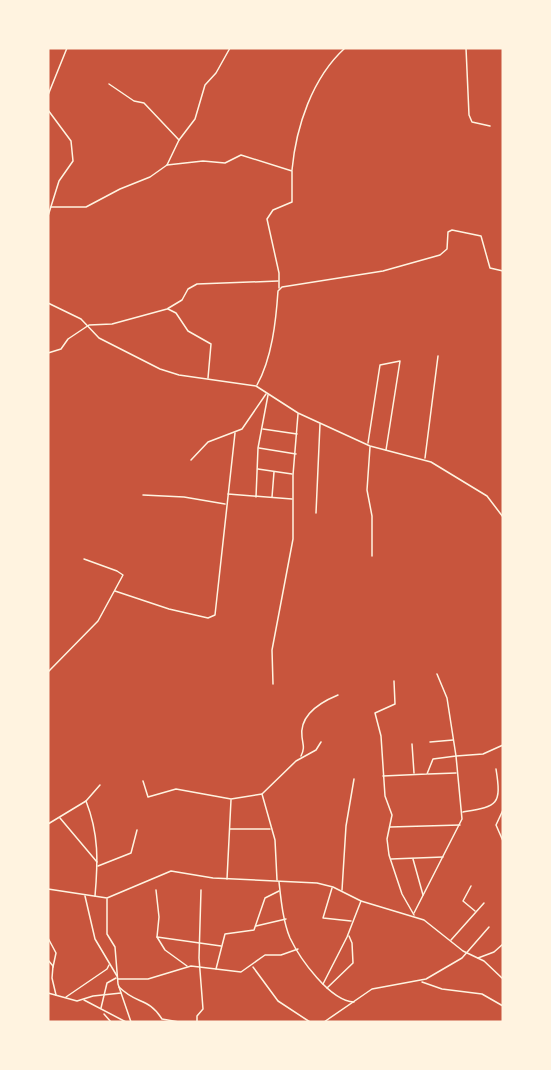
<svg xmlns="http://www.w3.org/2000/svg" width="551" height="1070" viewBox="0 0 551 1070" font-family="Roboto,sans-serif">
<rect width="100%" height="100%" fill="#c8553d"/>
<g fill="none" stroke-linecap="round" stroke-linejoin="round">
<!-- minor -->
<g stroke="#fff3e0" stroke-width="1.5">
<path d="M466,48l3,67 3,7 18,4"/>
<path d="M109,84l25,17 10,2 35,37"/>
<path d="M48,95l19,-47"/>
<path d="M48,110l23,31 2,20 -14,20 -11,35"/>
<path d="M167,165l36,-4 22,2 16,-8 51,16v31l-19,8 -6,9 12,54v15"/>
<path d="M292,170c4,-43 20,-92 53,-122"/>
<path d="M51,207h35l34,-18 30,-12 17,-12 12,-25 16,-21 10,-34 11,-12 14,-25"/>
<path d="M48,303l33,16 18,19 61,31 19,6 77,11 42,27 72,33 61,16 56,34 16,21"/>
<path d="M168,309l8,4 12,18 23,13 -3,34"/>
<path d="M48,353l13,-4 7,-10 21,-14 23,-1 55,-15 15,-9 6,-11 9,-5 81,-3"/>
<path d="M257,385c15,-27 19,-64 21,-94l4,-4 101,-16 57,-16 7,-6 1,-17 4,-2 29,6 9,32 13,3"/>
<path d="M263,429l34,5"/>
<path d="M368,443l12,-78 20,-4 -14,89"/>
<path d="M370,447l-3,43 5,26v40"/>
<path d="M259,448l37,6"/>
<path d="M425,458l13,-102"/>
<path d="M191,460l17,-18 34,-13 24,-35"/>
<path d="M258,469l34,5"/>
<path d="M228,494l64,5"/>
<path d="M143,495l41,2 41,7"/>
<path d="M256,497l2,-49 10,-53"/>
<path d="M272,497l2,-25"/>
<path d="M316,513l4,-89"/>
<path d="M115,591l54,18 39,9 7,-3 20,-182"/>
<path d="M48,672l50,-51 25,-46 -6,-4 -33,-12"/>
<path d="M394,681l1,23 -20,9 6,23 4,60 7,19 -5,24 2,16 13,39 12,21"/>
<path d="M273,684l-1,-34 21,-111v-64l5,-61"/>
<path d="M430,742l23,-2"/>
<path d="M412,744l2,29"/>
<path d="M301,756c4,-8 2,-11 1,-19 -3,-22 19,-35 36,-42"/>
<path d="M428,774l28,-1"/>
<path d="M383,776l44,-2 6,-15 23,-3 -9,-58 -10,-24"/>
<path d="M143,781l5,16 28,-8 55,10 31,-5 34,-33 20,-11 5,-8"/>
<path d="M262,794l13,46 2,40"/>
<path d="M86,801c13,33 12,61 9,95"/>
<path d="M503,810l-7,15 7,16"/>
<path d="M463,812c34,-6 39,-6 33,-43"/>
<path d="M60,818l37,44"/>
<path d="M48,824l38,-23 14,-16"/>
<path d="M390,827l70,-2"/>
<path d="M230,829h40"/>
<path d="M391,859l52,-2"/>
<path d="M413,859l10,36"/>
<path d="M98,866l33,-13 6,-23"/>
<path d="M227,879l4,-79"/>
<path d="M279,882c2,18 4,39 11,56 10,21 40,63 64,64"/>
<path d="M471,886l-8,15 12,10"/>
<path d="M332,888l-9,30 28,3"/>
<path d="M48,889l59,9 64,-27 42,7 104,5 16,4 28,14 63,19 39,31 21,10 19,18"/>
<path d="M156,890l3,27 -2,20 8,13 22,16"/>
<path d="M342,890l4,-64 8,-47"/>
<path d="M85,896l10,43 22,37"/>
<path d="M107,899v35l8,13 3,37 13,38"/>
<path d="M414,913l48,-94 -6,-63 27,-2 20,-9"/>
<path d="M256,926l30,-7"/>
<path d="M157,937l64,9"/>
<path d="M48,938l8,15 -3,14"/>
<path d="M451,940l33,-37"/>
<path d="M478,958l16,-6 9,-8"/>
<path d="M48,960l5,6 -1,12 4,17"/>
<path d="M253,967l25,34 32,21"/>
<path d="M216,969l9,-35 29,-4 11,-32 14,-7"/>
<path d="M118,979h30l43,-13 50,6 24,-17h16l17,-6"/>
<path d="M422,982l20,7 40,5 21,12"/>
<path d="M323,984l24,-47 14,-36"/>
<path d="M119,987c18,18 29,10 43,32l17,3"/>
<path d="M327,988l26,-25 -1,-20 -3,-7"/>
<path d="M48,993l29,8 16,-5 28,-3"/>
<path d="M66,997l41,-28 2,-4"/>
<path d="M84,1000l42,22"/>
<path d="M101,1008l6,-25 9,-5"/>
<path d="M104,1014l7,8"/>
<path d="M197,1022v-6l6,-7 -4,-51 2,-68"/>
<path d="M324,1022l48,-33 54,-10 36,-21 27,-31"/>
</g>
</g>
<!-- border -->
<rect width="551" height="1070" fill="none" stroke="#fff3e0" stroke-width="99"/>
</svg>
